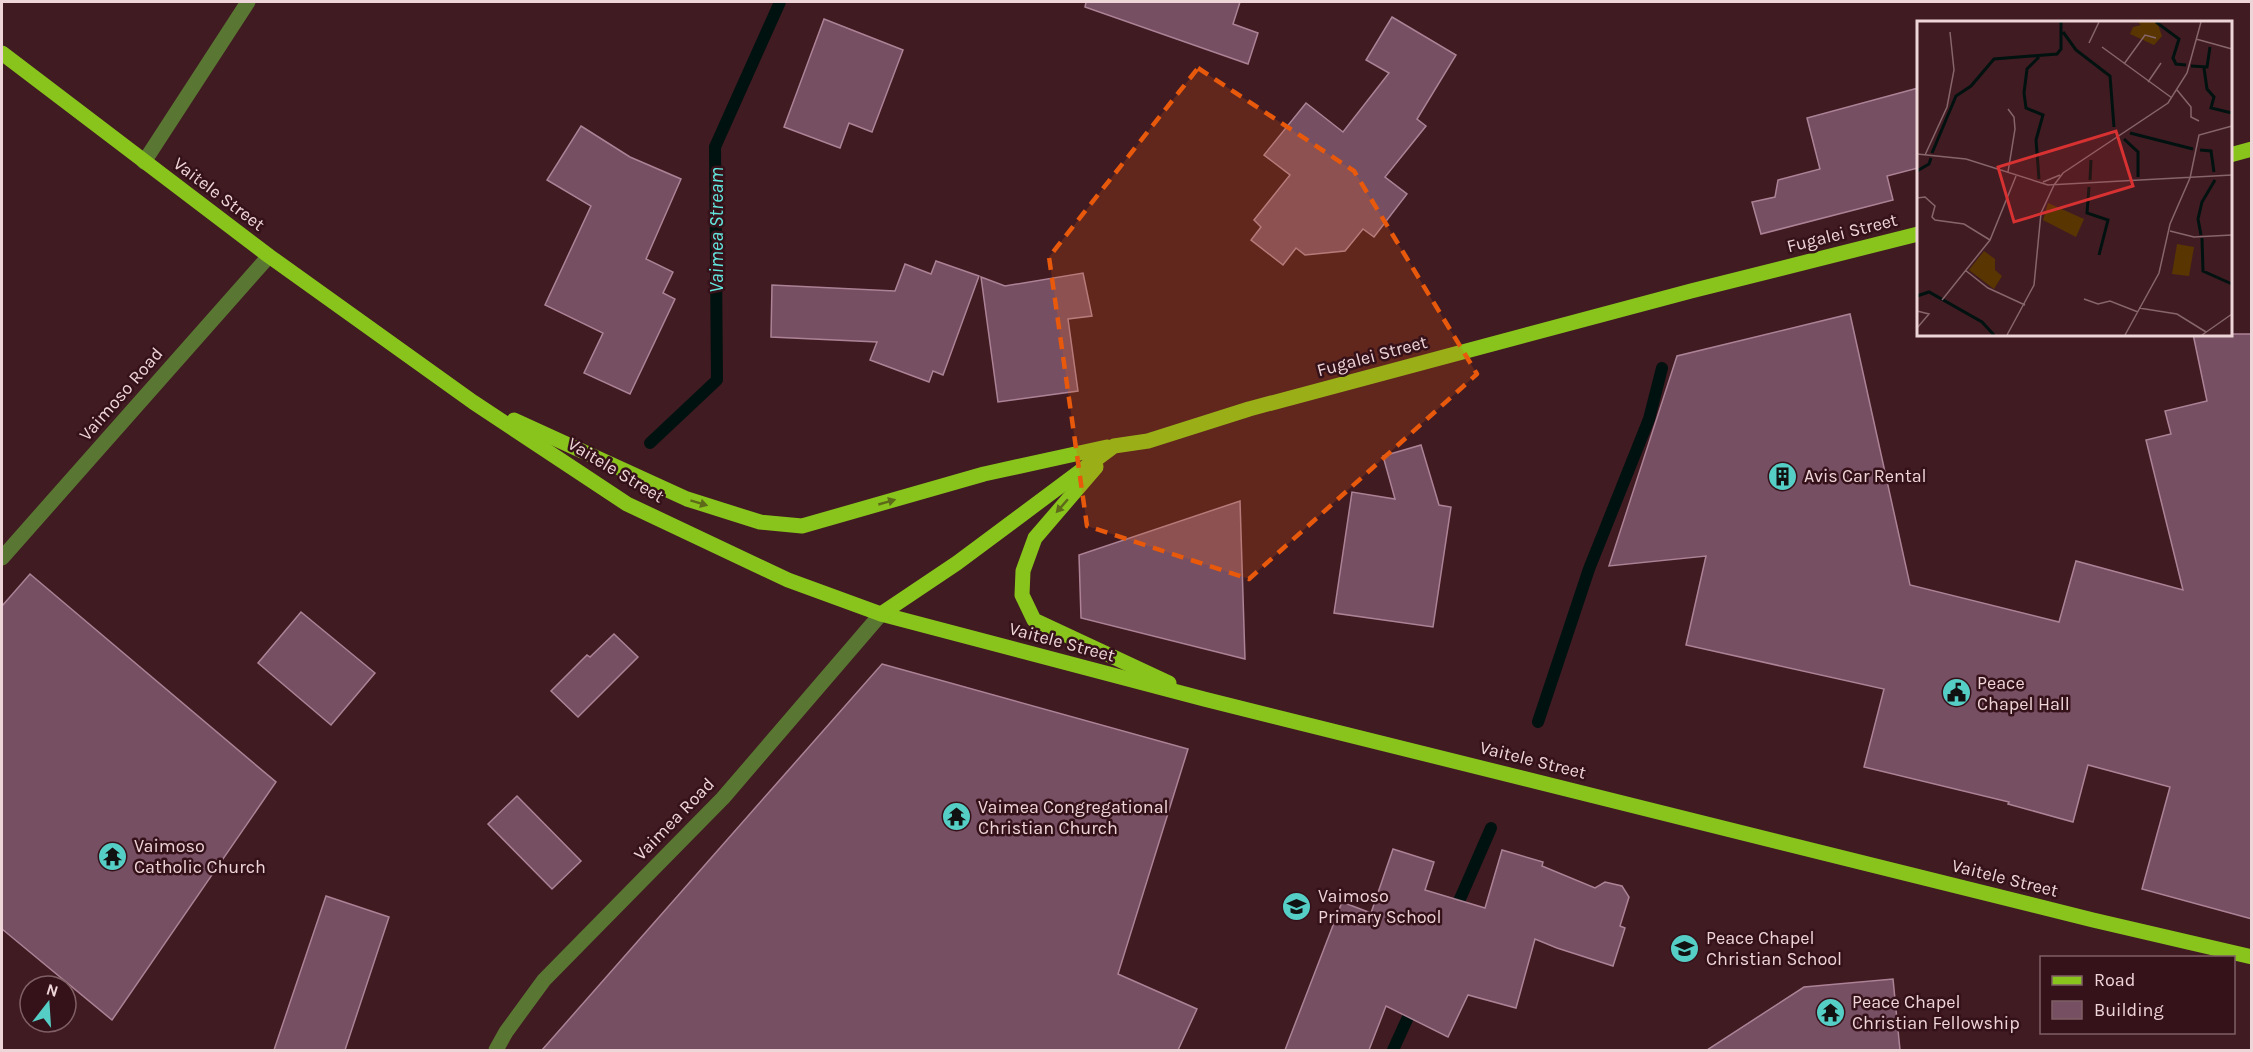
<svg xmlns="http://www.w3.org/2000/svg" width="2253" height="1052" viewBox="0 0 2253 1052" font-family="Karla,sans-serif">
<rect width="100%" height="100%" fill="#401b22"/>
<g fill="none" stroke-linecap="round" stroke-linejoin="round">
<!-- stream -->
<g stroke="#001210" stroke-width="12">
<path d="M650,443l67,-63 -2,-233 65,-145"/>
<path d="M1538,722l51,-153 60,-150 13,-51"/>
<path d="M1453,915l38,-87"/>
<path d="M1393,1050l22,-48"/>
</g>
</g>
<!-- building -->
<g fill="#764f62" stroke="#ac8396" stroke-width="1.5">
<path d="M1086,2h154l-7,22 25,9 -10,31 -163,-57z"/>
<path d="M1392,17l64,38 -39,64 9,7 -41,51 22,17 -33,43 -11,-8 -18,22 -40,4 -9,-7 -13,17 -32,-25 10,-13 -7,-7 36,-45 -26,-20 42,-52 37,29 46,-59 -23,-13z"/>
<path d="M824,19l79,31 -31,82 -23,-9 -9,25 -56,-21z"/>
<path d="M1918,88v80l-31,8 6,24 -132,34 -9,-32 23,-5 3,-17 42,-11 -13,-51z"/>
<path d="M581,126l49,31 51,22 -35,80 27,13 -10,21 12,6 -45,95 -46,-21 19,-40 -58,-28 46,-99 -44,-26z"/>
<path d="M936,261l43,15 -36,99 -10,-4 -4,11 -59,-22 7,-18 -106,-5 1,-52 123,6 10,-27 26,10z"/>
<path d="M1083,273l9,43 -24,3 10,72 -80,11 -17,-125 24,9z"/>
<path d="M1850,314l60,271 149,37 17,-61 107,29 -37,-150 25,-6 -6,-23 42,-10 -14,-67h59v585l-110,-30 28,-102 -82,-22 -15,57 -65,-18 1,-2 -145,-35 20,-78 -198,-44 20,-89 -97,10 68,-210z"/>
<path d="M1421,445l18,60 12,2 -18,120 -99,-14 18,-121 43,7 -12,-43z"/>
<path d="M1240,501l5,158 -164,-41 -2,-63z"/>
<path d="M30,574l246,208 -164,238 -110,-91v-323z"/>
<path d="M301,612l74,61 -44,52 -73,-62z"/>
<path d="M614,634l24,23 -60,60 -27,-26 36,-36 3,2z"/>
<path d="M882,664l306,85 -70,225 79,35 -19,41h-636z"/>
<path d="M517,796l64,65 -29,28 -64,-65z"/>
<path d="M1393,849l41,13 -9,28 60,18 17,-58 41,12 -1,4 53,22 10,-6 17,4 7,11 -9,29 5,2 -12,38 -56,-18 -22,-9 -19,69 -48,-13 -20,42 -62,-31 -17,44h-84l57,-148 29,11z"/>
<path d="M326,896l63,21 -44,133h-71z"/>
<path d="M1893,979l7,71h-193l97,-63z"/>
</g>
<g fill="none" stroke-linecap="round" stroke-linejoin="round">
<!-- minor -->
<g stroke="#597733" stroke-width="15">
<path d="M144,162l104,-160"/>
<path d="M2,558l267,-302"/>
<path d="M496,1050l10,-18 38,-52 179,-182 158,-184"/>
</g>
<!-- major -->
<g stroke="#88c41c" stroke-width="15">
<path d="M2,53l267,203 204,146 154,102 161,76 93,34 323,85 889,221 159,37"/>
<path d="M2230,155l22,-6"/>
<path d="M514,420l173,79 73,23 42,4 182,-52 123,-27"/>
<path d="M1096,467l-61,71 -12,33 -1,24 12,25 135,63"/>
<path d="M881,614l76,-51 157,-117 34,-5 101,-32 442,-118 227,-57"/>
</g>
</g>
<!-- one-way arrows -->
<defs><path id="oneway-solid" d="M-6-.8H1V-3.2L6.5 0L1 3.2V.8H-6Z" transform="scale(1.5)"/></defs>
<g fill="#5e6a1a">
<use href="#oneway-solid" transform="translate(887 502) rotate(-16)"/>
<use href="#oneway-solid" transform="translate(699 503) rotate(17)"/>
<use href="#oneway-solid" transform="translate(1062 506) rotate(131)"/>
</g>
<!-- marked area -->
<path fill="#e8590c" fill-opacity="0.2" stroke="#e8590c" stroke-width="4.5" stroke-dasharray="12 8" stroke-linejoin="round" d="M1198,68l156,103 123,203 -228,205 -162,-53 -38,-269z"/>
<!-- icons -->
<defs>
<symbol id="building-disc" viewBox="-11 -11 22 22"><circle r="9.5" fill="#55cec5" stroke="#351119"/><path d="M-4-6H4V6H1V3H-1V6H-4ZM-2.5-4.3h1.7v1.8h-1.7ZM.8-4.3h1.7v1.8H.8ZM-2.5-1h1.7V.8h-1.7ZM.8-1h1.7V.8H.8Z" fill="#111"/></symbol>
<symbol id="civic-disc" viewBox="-11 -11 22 22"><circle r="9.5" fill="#55cec5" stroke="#351119"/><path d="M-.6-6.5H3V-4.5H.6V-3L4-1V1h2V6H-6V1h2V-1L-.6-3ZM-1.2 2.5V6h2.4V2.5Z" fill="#111"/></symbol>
<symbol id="temple-disc" viewBox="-11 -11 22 22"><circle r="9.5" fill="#55cec5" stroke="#351119"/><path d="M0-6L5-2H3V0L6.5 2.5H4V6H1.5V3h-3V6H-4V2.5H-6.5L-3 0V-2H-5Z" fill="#111"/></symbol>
<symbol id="school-disc" viewBox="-11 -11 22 22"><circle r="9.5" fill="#55cec5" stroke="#351119"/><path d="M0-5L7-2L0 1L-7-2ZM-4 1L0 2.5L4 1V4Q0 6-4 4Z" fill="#111"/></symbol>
</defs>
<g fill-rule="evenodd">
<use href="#building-disc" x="1766" y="460" width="33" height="33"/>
<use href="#civic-disc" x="1940" y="676" width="33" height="33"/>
<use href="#temple-disc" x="940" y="800" width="33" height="33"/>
<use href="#temple-disc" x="96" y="840" width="33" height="33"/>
<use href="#school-disc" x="1280" y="890" width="33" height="33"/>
<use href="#school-disc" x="1668" y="932" width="33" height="33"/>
<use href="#temple-disc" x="1814" y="996" width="33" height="33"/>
</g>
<g text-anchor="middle" stroke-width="5" stroke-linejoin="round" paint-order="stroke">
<!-- street labels -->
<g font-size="18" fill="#eed5d8" stroke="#351119">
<text transform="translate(219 194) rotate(37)" y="6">Vaitele Street</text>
<text transform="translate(1842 233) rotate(-14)" y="6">Fugalei Street</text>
<text transform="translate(1372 356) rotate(-15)" y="6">Fugalei Street</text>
<text transform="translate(121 394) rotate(-49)" y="6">Vaimoso Road</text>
<text transform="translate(616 470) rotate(31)" y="6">Vaitele Street</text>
<text transform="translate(1062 642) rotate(15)" y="6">Vaitele Street</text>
<text transform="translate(1533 760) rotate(14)" y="6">Vaitele Street</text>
<text transform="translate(674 819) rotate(-46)" y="6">Vaimea Road</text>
<text transform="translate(2005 878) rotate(14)" y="6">Vaitele Street</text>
</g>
<!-- poi labels -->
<g font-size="18" fill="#eed5d8" stroke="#351119" text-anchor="start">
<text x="1804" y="482">Avis Car Rental</text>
<text x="1977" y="689">Peace<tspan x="1977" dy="21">Chapel Hall</tspan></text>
<text x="978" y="813">Vaimea Congregational<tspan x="978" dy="21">Christian Church</tspan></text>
<text x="134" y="852">Vaimoso<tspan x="134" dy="21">Catholic Church</tspan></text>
<text x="1318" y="902">Vaimoso<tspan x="1318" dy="21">Primary School</tspan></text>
<text x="1706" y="944">Peace Chapel<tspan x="1706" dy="21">Christian School</tspan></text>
<text x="1852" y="1008">Peace Chapel<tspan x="1852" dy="21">Christian Fellowship</tspan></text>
</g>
<!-- water labels -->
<g font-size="20" font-style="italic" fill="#63e8df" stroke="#351119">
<text transform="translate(716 230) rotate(-90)" y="7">Vaimea Stream</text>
</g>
</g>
<!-- overview -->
<g transform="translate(1917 21)">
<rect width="315" height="315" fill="#401b22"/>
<path d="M221,1h19l5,14 -8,9 -24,-11 3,-7 8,-2zM131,182l36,16 -8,18 -33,-17zM260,223l17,3 -5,29 -17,-2zM67,230l11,8v11l7,6 -8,13 -25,-19z" fill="#593601"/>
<path fill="none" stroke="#001210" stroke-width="3" d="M239,1l23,17 -6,19 3,6 10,1M146,11l13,18 34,26 4,51M122,36l-12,12 -3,24 2,15 17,7 -7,25 3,39M274,45l16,1 3,-20M287,47l3,21 7,8 -3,11 21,5M213,112l63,16M207,118l14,13v25M283,129l11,1 3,21M15,132l24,-57 15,-10 23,-27 63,-5 4,-5v-27M0,150l12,-7 2,-6M173,159l1,-20M172,166l-2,26 21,7 -9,35M284,214l-3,-16 4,-17 13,-22M285,217l1,33 29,13M0,275l12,-4 53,30 12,13"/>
<path fill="none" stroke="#86656b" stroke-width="1.5" d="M279,18l36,10M172,22l10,-21M185,26l70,51M207,43l21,-29 11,3M231,61l13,-19M260,69l14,17v10l8,4M91,88l6,8 1,12 -7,43M0,133l49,5 82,26 184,-10M8,134l22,-48 7,-37 -4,-38M273,157l9,-43 33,-9M126,161l17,-7M137,164l9,-12 105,-70 19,-30 14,-51M0,177l8,-1 10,9 -3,11 3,3 29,4 26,16M253,210l24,6 38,-2M48,249l23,18 37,17M167,278l14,5 12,-3 28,11M25,279l48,-60 26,-64M222,287l38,6 29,18M0,290l12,3 -12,14M90,314l27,-50 7,-72 13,-28M208,314l34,-62 11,-49 20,-46M285,314l30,-21"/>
<path fill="#d73131" fill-opacity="0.15" stroke="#d73131" stroke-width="3" d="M199,110l17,55 -119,36 -16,-55z"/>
<rect width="315" height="315" fill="none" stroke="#eed5d8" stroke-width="3"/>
</g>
<!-- border -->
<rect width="2253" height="1052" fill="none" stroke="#eed5d8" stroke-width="6"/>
<!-- legend -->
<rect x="2040" y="956" width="195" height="78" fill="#351119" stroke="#7f5f65" stroke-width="1.5"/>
<rect x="2052" y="976" width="30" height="9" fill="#88c41c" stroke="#7f5f65" stroke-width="1.5"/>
<text x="2094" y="986" font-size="18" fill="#eed5d8">Road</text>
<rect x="2052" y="1001" width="30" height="18" fill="#764f62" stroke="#7f5f65" stroke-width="1.5"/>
<text x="2094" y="1016" font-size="18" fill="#eed5d8">Building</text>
<!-- north arrow -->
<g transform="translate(48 1004) rotate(17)"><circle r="28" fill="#351119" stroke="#7f5f65" stroke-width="1.5"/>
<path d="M0-4.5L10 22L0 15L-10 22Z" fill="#55cec5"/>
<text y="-9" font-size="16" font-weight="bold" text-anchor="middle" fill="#eed5d8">N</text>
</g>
</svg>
